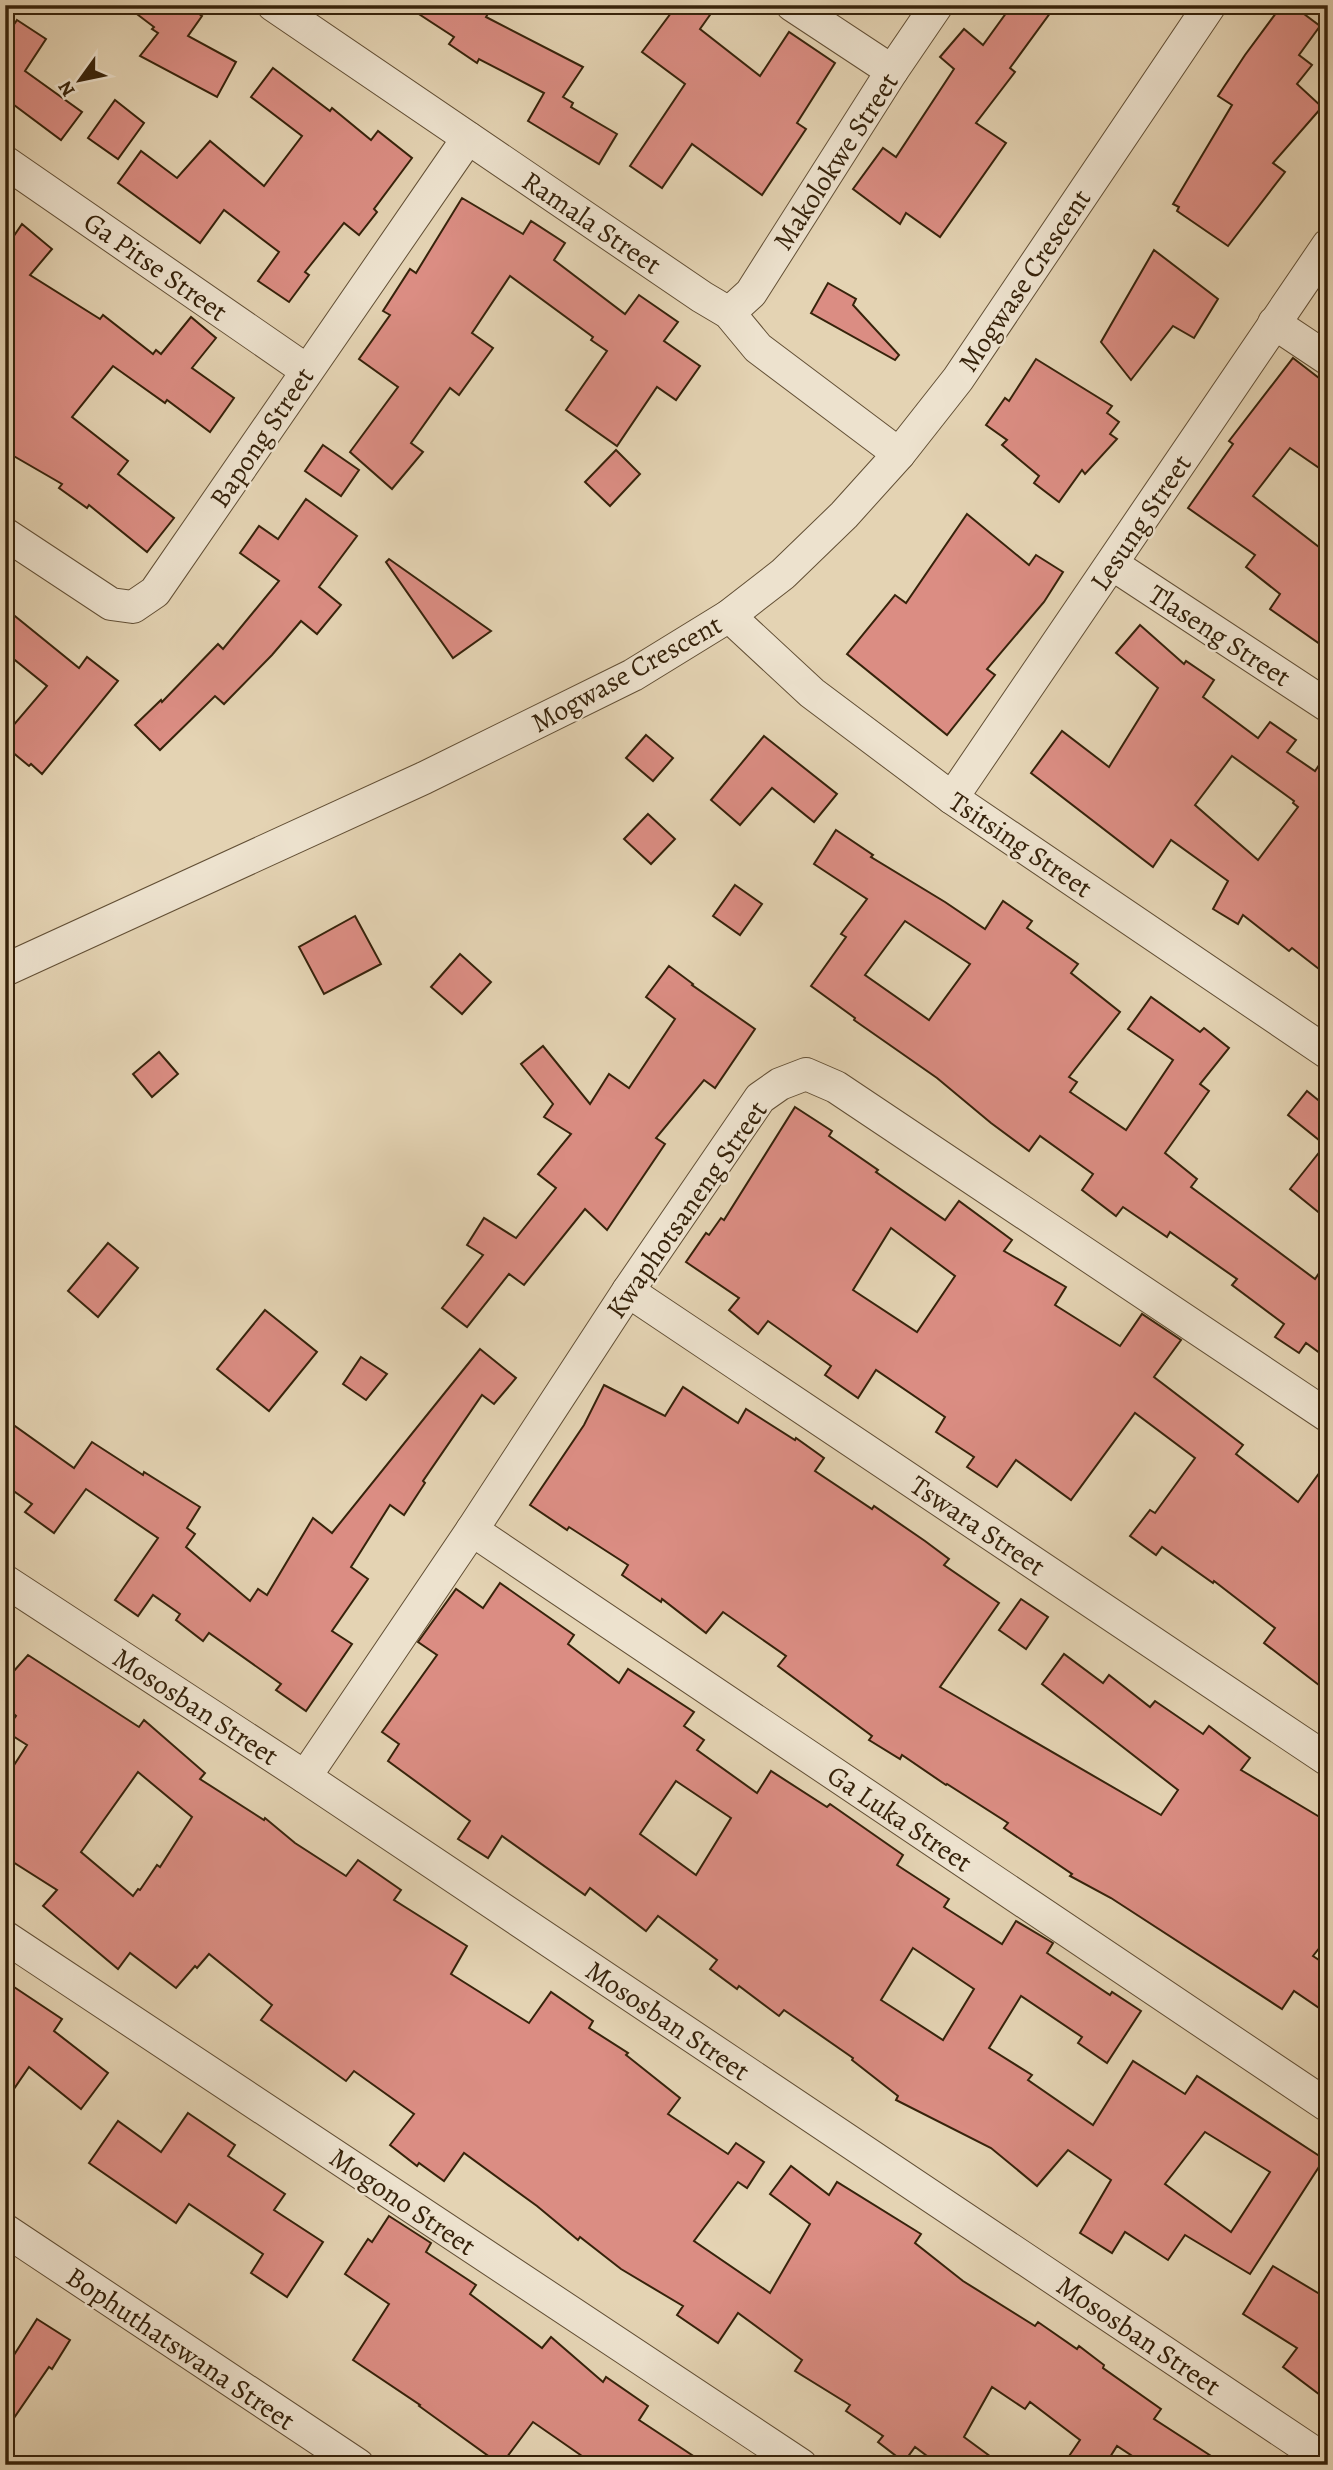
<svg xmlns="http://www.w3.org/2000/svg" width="1333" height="2470" viewBox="0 0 1333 2470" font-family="Alegreya,serif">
<rect width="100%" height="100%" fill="#e4d3b3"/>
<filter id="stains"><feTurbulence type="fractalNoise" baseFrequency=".00286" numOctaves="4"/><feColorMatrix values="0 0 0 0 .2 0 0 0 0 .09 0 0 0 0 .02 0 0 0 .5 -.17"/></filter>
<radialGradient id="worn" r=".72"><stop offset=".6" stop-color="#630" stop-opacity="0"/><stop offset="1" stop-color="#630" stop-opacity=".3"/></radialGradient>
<!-- building -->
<g fill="#db8d83" stroke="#37230b" stroke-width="2" fill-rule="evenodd">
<path d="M125,5h61l16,11 -14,20 48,26 -19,35 -77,-41 18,-23 -6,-4 2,-2z"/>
<path d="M405,5h88l-7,12 97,50 -20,30 10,6 -2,4 46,27 -18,30 -71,-43 16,-28 -65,-34 -2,4 -28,-19 5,-7z"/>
<path d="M677,5h40l-17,24 60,47 29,-44 46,31 -38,60 9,6 -44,66 -70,-51 -30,44 -32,-22 55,-82 -43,-32z"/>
<path d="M1012,5h44l-46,63 5,4 -39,51 30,20 -66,94 -34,-24 -6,11 -47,-35 30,-41 13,9 58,-88 -14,-12 24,-28 19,16z"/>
<path d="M1282,5h10l28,21 -21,29 13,10 -15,19 25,23 -49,56 12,9 -57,74 -51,-35 2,-4 -6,-3 59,-99 -14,-9 27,-41z"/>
<path d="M17,20l29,19 -21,32 57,41 -21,28 -55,-41 -1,2v-63z"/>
<path d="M273,68l57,43 2,-3 39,32 7,-9 34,27 -38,51 3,3 -18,23 -15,-12 -39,49 4,3 -20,27 -31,-21 21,-29 -55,-42 -24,33 -82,-60 23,-32 36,27 33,-37 54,45 38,-50 -51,-39z"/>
<path d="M115,100l29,23 -26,36 -30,-21z"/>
<path d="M462,198l61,36 8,-13 34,22 -11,17 71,54 14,-19 39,27 -14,19 36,25 -24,34 -19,-13 -40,59 -51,-36 41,-59 -16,-11 2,-3 -83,-61 -38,57 21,15 -34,47 -9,-7 -39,55 12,9 -31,37 -42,-37 48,-65 -39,-28 31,-44 -7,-4 27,-42 6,4z"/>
<path d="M22,224l30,25 -22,26 70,44 3,-4 50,39 3,-4 5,4 30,-37 25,21 -24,30 42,30 -24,34 -43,-32 -2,3 -52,-37 -41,51 56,44 -10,13 56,44 -27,34 -58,-47 -2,3 -28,-20 3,-4 -57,-33v-202z"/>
<path d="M1154,250l64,49 -24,39 -21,-12 -42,54 -30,-38z"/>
<path d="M828,283l28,16 -3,6 46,50 -4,5 -84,-47z"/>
<path d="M1293,358l35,27v89l-38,-26 -37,48 75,58 -1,95 -57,-40 10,-15 -34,-27 9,-12 -67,-47 45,-64 -4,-3z"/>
<path d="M1036,359l76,47 -5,7 12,9 -9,12 7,5 -32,35 -3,-4 -23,32 -25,-19 5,-7 -37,-31 5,-5 -21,-15 19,-27 4,3z"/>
<path d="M323,445l36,25 -18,26 -36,-25z"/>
<path d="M616,450l24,24 -30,32 -25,-24z"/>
<path d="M306,499l51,37 -38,51 22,18 -24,29 -16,-13 -29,34 -48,49 -9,-8 -55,54 -25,-25 26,-25 1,2 56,-58 5,5 56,-68 -39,-28 19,-27 19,13z"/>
<path d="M967,514l62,51 7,-10 27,17 -19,30 -57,67 8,6 -48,60 -100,-81 48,-59 11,8z"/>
<path d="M389,559l102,72 -38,27 -67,-96z"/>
<path d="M5,608l74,60 8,-11 31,24 -76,93 -11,-10 -2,2 -24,-20v-11l42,-49 -42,-34z"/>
<path d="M1140,625l44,39 2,-3 28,19 -11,17 55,41 12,-16 26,18 -9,12 28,19 13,-19v224l-36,-28 -3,3 -46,-36 -5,9 -25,-15 15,-28 -57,-41 -18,27 -122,-94 31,-42 47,36 49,-79 -42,-35zM1232,756l62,45 -1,2 5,4 -40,53 -63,-55z"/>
<path d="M646,735l27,23 -20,23 -27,-23z"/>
<path d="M764,736l73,58 -23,28 -42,-34 -32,37 -29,-25z"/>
<path d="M648,814l27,25 -24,25 -27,-25z"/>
<path d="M836,830l37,25 -2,2 74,45 40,27 18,-28 29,20 -5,7 51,36 -7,9 49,39 -51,65 8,5 -7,10 56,38 47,-70 -45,-31 23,-32 49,35 4,-4 25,20 -29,36 9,7 -44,62 32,26 -6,8 124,92 13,-19v99l-22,-16 -7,10 -24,-16 9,-13 -52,-39 5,-6 -67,-47 -3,5 -44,-30 -7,9 -34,-26 11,-16 -53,-38 -11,15 -38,-28 -54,-45 -83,-58 1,-2 -44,-32 35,-49 -5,-3 26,-35 -53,-35zM905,921l65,43 -41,56 -64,-45z"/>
<path d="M735,885l27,19 -22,31 -27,-19z"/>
<path d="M355,916l26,48 -57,30 -25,-47z"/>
<path d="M460,954l31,28 -29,32 -31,-27z"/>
<path d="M669,966l24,18 -1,1 63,44 -40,59 -11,-8 -48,58 9,6 -58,86 -22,-21 -61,76 -15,-11 -42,53 -25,-19 41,-53 -16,-10 17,-27 32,20 40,-50 -18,-14 33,-40 -27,-17 9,-13 -32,-40 22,-18 47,58 19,-30 20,14 46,-69 -29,-22z"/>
<path d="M159,1052l19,22 -26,23 -19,-23z"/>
<path d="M1307,1091l21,17v112l-38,-31 35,-44 -37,-30z"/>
<path d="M795,1107l37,24 -3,5 49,34 -2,2 69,48 14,-19 53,39 -8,11 62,36 -11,18 65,41 22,-32 39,26 -27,37 89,68 -7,9 62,48 30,-41v231l-64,-49 11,-15 -61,-47 -1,2 -51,-36 -6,8 -26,-19 20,-26 5,3 40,-55 -60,-45 -64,87 -55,-40 -19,27 -30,-20 7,-10 -38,-25 9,-15 -69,-47 -18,28 -33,-23 6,-9 -63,-45 -10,13 -29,-24 10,-12 -53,-36 20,-29 3,2 12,-17 3,2zM891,1228l64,48 -38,56 -64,-42z"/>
<path d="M108,1243l30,25 -40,49 -30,-26z"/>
<path d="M265,1310l52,42 -48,59 -52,-42z"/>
<path d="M480,1349l36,29 -22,26 -12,-9 -59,86 2,2 -21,32 -14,-10 -39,62 17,12 -36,52 20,13 -46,67 -30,-21 5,-6 -72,-51 -6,8 -27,-21 4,-6 -27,-19 -15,21 -23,-16 43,-62 -72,-49 -32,44 -29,-21 7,-8 -27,-19v-66l69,49 18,-26 51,33 1,-3 56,35 -13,21 8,6 -9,13 64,54 8,-12 9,6 46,-77 19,15z"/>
<path d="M361,1357l26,17 -21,26 -23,-16z"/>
<path d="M604,1385l61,31 18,-29 55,36 8,-14 49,31 1,-2 28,20 -9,13 57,38 2,-3 51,35 24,18 -5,6 55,38 -59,84 221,128 17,-25 -136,-106 22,-30 39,29 6,-8 41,32 5,-6 48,33 6,-8 41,32 -9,12 87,52v115l-15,19 15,10v48l-34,-23 -12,18 -171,-111 -41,-22 2,-2 -68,-46 4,-5 -61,-39 -1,1 -44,-30 -2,4 -31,-19 3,-4 -94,-70 8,-10 -63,-44 -17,21 -44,-34 -1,3 -39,-27 6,-10 -59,-38 -2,3 -37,-25 54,-80z"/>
<path d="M500,1583l74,52 -6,9 51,39 9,-14 66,43 -10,14 20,14 -7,10 60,43 14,-22 56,36 3,-3 73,51 -6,10 52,34 -5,8 58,37 14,-23 37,22 -6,10 63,42 2,-3 29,19 -34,52 -29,-20 4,-6 -61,-41 -32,52 43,27 -4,5 65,45 40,-64 52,33 12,-18 127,83 -74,115 -65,-39 -17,25 -43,-28 -13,21 -32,-20 31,-53 -43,-30 -31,36 -46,-38 -95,-48 2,-4 -46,-36 1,-2 -69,-48 -5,6 -40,-30 -2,3 -27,-20 7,-9 -59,-44 -12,15 -56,-43 -5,7 -83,-59 -14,22 -30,-19 12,-18 -82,-60 11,-17 -17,-12 55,-77 -19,-13 38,-53 27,19zM676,1781l55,37 -35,57 -56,-41zM913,1948l61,41 -31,51 -62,-40zM1205,2132l65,40 -39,60 -66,-48z"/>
<path d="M1021,1599l27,18 -22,32 -27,-19z"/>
<path d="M28,1655l111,72 5,-7 61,53 -5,6 64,41 1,-2 30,25 51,33 12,-16 43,30 -7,10 73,46 -16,28 78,49 22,-31 42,29 -4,7 39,25 -2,2 54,43 -12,16 60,40 8,-11 28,19 -17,26 -9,-6 -44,59 76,52 40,-69 -40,-30 21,-28 38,29 8,-13 84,52 -6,9 48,38 72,45 3,-4 39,27 2,-3 25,19 -1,3 58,41 -7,10 71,46h-79l-29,-19 -12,19h-42l17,-25 -50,-38 -5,7 -33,-22 -28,50 38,28h-63l-24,-18 -11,15 -26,-20 5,-6 -37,-25 4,-6 -55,-34 7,-11 -64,-47 -20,30 -41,-28 6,-9 -62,-37 -41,-32 -2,3 -41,-34 -73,-53 -20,28 -25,-18 -2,3 -27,-21 24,-31 -60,-43 -8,10 -85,-61 11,-15 -63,-51 -12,14 -2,-2 -19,22 -46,-35 -12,16 -75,-63 14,-16 -52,-33v-78l22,-34 -22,-14 11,-15 -11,-10v-25zM138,1772l54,45 -32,50 -3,-2 -17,25 -2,-1 -5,7 -52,-44z"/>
<path d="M5,1981l57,38 -8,12 54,42 -27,36 -52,-42 -24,35z"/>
<path d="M188,2113l47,32 -7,11 57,38 -11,16 49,32 -36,55 -36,-24 12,-19 -74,-50 -13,19 -87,-60 29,-42 43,31z"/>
<path d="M389,2216l42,27 -5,9 50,33 -6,9 72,54 9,-11 52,45 3,-5 42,29 -9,14 68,45h-112l-62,-43 -32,43 -82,-59 1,-1 -67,-45 36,-56 -44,-30 23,-35 4,3z"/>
<path d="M1273,2266l55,33v102l-45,-34 14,-19 -54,-34z"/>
<path d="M37,2319l33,21 -18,29 -3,-2 -44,64v-62z"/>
</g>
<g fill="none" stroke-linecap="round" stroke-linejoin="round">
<defs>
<g id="minor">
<path d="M273,5l429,292 27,16 29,35 141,106"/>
<path d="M792,5l100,66"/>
<path d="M5,162l301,208"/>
<path d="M729,313l22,-20 141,-222 45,-66"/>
<path d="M1274,323l54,36"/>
<path d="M5,534l106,70 22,3 22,-15 313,-454"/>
<path d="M1112,564l216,142"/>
<path d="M729,616l83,77 140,105 376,255"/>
<path d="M952,798l376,-553"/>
<path d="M5,970l419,-192 209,-103 96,-59 54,-42 61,-59 55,-61 59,-75 252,-374"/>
<path d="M628,1291l700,469"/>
<path d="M472,1530l856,576"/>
<path d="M5,1581l300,196 1023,685"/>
<path d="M305,1777l167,-247 156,-239 132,-193 20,-14 26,-10 30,13 492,329"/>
<path d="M5,1937l796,528"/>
<path d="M5,2230l353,235"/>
</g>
</defs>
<!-- minor casing -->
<use href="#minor" stroke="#624f35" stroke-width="34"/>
<!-- minor -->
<use href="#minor" stroke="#ede2ce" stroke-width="32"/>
</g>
<g text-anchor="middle" stroke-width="5" stroke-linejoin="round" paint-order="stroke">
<!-- street labels -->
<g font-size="28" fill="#37230b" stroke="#ede2ce">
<text transform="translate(835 161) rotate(-57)" y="10">Makolokwe Street</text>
<text transform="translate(592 222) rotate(34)" y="10">Ramala Street</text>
<text transform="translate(156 266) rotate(35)" y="10">Ga Pitse Street</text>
<text transform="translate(1024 280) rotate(-56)" y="10">Mogwase Crescent</text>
<text transform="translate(261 437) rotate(-56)" y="10">Bapong Street</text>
<text transform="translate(1140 522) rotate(-56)" y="10">Lesung Street</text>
<text transform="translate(1220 635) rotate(33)" y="10">Tlaseng Street</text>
<text transform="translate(626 673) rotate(-29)" y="10">Mogwase Crescent</text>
<text transform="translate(1021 844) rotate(34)" y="10">Tsitsing Street</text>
<text transform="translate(686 1209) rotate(-55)" y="10">Kwaphotsaneng Street</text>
<text transform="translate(978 1525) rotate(34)" y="10">Tswara Street</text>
<text transform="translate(196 1706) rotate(33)" y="10">Mososban Street</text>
<text transform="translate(900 1818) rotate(34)" y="10">Ga Luka Street</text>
<text transform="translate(668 2020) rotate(34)" y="10">Mososban Street</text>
<text transform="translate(403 2201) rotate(34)" y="10">Mogono Street</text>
<text transform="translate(1139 2335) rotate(34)" y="10">Mososban Street</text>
<text transform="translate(181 2348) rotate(34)" y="10">Bophuthatswana Street</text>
</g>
</g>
<!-- margin -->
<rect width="1333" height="2470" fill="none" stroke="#e4d3b3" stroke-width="28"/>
<rect x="7" y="7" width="1319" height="2456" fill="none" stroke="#37230b" stroke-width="3.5"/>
<rect x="14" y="14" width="1305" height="2442" fill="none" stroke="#37230b" stroke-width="2"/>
<!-- north arrow -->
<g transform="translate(80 80) rotate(237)" stroke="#ede2ce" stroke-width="5" paint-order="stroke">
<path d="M0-5L12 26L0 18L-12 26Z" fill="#37230b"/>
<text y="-10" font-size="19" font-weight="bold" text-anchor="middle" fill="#37230b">N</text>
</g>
<rect width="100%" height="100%" filter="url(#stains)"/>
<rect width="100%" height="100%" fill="url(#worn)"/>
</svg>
